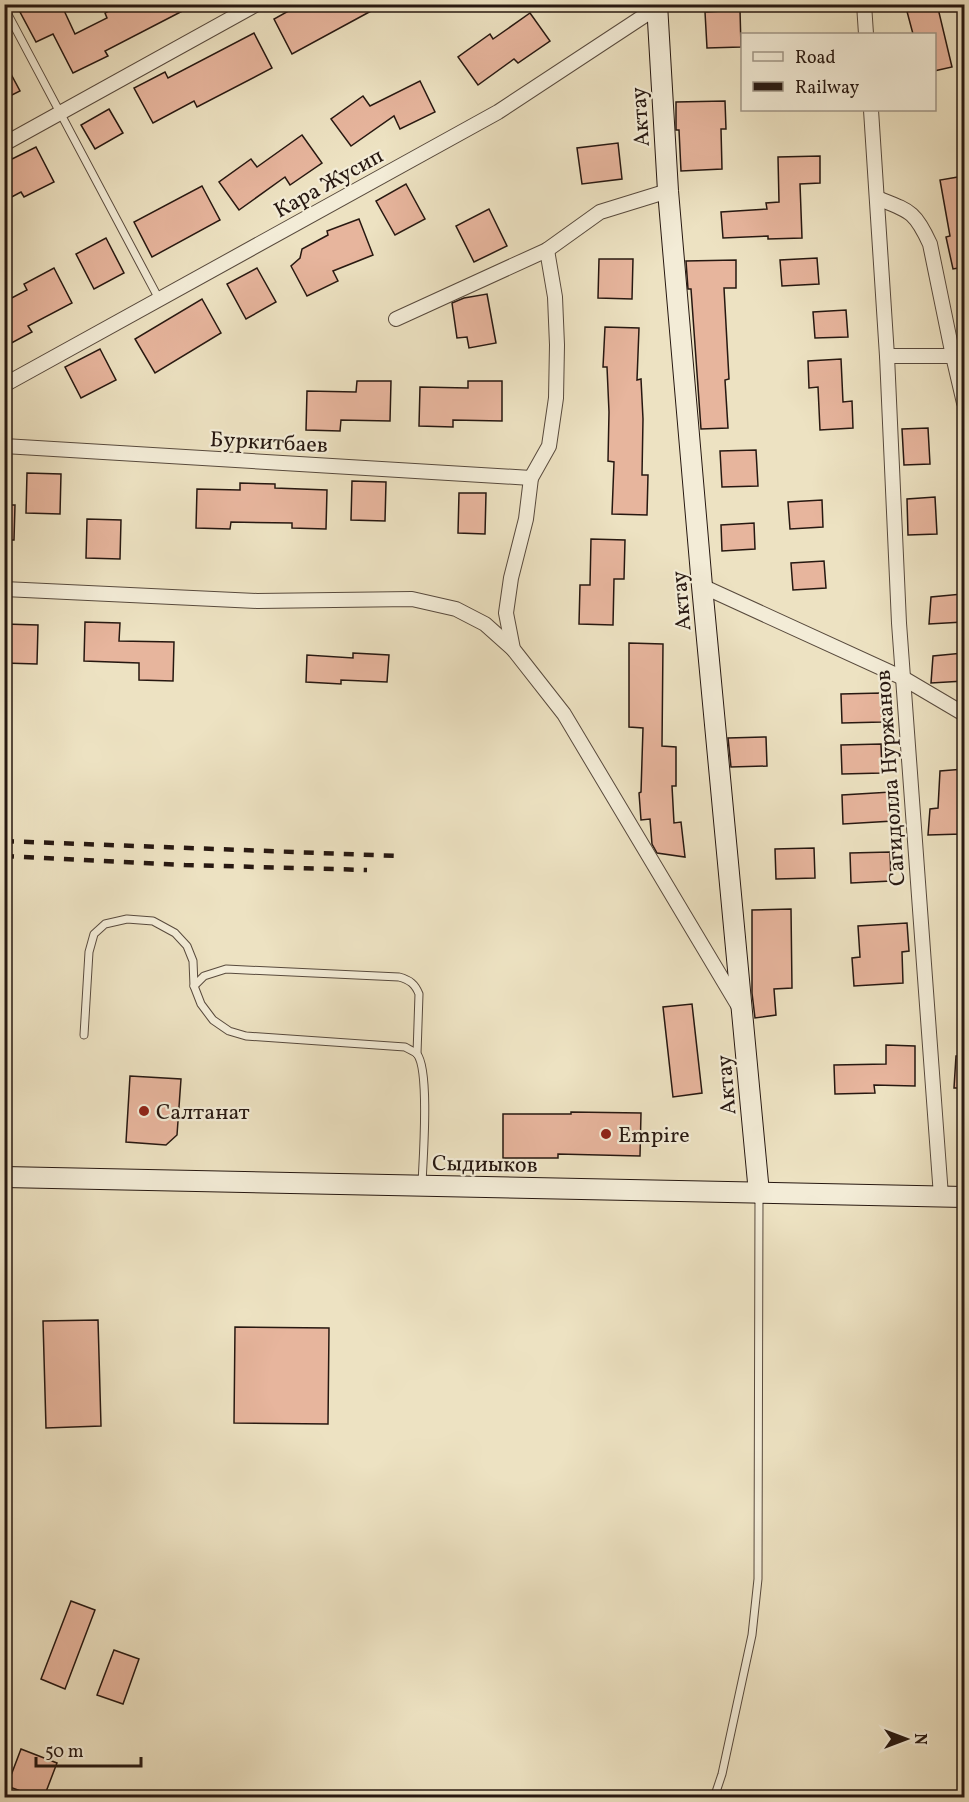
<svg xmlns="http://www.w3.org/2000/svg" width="969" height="1802" viewBox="0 0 969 1802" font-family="Vollkorn,serif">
<rect width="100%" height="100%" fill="#ede2c2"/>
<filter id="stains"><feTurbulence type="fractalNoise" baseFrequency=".00333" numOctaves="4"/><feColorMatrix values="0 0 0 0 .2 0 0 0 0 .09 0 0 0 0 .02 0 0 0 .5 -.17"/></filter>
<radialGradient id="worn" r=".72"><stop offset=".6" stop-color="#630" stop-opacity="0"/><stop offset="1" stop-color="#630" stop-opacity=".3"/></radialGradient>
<!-- building -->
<g fill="#e7b59d" stroke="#271811" stroke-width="1.5">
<path d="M35,4h26l14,30 32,-16 -2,-5 16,-9h75l-91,47 3,5 -35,17 -20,-39 -17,8 -16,-30z"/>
<path d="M301,4h83l-92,50 -18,-35z"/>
<path d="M905,4h32l15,63 -18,4v-37h-21z"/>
<path d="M740,10l1,37 -34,1 -2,-36z"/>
<path d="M530,13l20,28 -32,22 -4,-4 -36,26 -20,-28 32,-23 3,5z"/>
<path d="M254,33l18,35 -75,39 -3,-6 -41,22 -19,-35 31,-16 3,6z"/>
<path d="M4,61l16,30 -16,8z"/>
<path d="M420,81l15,31 -35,17 -6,-13 -43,30 -20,-27 32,-23 7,10z"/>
<path d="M725,101l1,28h-5l1,40 -41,2 -2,-41h-3v-28z"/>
<path d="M109,109l14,24 -28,16 -14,-24z"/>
<path d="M302,135l20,28 -32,22 -5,-8 -46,33 -20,-28 32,-23 6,8z"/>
<path d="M618,143l4,36 -40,5 -5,-36z"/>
<path d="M36,147l18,35 -30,15 -3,-5 -17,9v-38z"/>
<path d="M820,156v27l-20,1 2,54 -34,1v-3l-45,2 -2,-26 46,-3 -1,-6 13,-1 -1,-45z"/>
<path d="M964,176v91l-11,2 -7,-32 4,-1 -10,-56z"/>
<path d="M406,184l19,35 -30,16 -19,-34z"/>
<path d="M202,186l18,34 -68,37 -18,-35z"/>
<path d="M489,209l18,37 -33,16 -18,-36z"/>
<path d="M359,219l14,36 -40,16 5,10 -31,15 -16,-30 9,-8 2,-9 26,-14 -1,-4z"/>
<path d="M106,238l18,35 -30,16 -18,-35z"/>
<path d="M817,258l2,26 -37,2 -2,-26z"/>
<path d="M599,259h34l-1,40 -34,-1z"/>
<path d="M736,260v28h-12l5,91 -4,1 3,48 -27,1 -10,-140h-3l-2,-28z"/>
<path d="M54,268l18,35 -44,23 4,6 -28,15v-45l23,-12 -3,-6z"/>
<path d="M257,268l19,34 -30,17 -19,-35z"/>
<path d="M487,294l9,49 -27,5 -2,-11 -10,1 -5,-35 12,-5z"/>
<path d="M202,299l19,34 -66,40 -20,-34z"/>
<path d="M846,310l2,27 -33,1 -2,-26z"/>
<path d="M605,327l34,1 -2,52 4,-1 2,40 -1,56h6l-1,40 -35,-1 2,-52 -6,-1 1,-49 -2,-45h-4z"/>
<path d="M100,349l16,31 -35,18 -16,-31z"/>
<path d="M841,359l2,43 9,-1 1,27 -33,2 -2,-43 -9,1 -1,-27z"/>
<path d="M357,381h34l-1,40 -49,-1 -1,11 -34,-1 1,-39 49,1z"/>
<path d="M468,381h34v40l-49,-1v7l-34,-1 1,-39 48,1z"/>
<path d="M928,428l2,36 -26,1 -2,-36z"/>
<path d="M756,450l2,36 -36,1 -2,-36z"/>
<path d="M27,473l34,1 -1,40 -34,-1z"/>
<path d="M352,481l34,1 -1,39 -34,-1z"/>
<path d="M240,483l35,1v4l52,2 -1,39 -34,-1v-5l-61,-1 -1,7 -34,-1 1,-39 43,1z"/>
<path d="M459,493h27l-1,41 -27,-1z"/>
<path d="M935,497l2,37 -29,1 -1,-36z"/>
<path d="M822,500l1,27 -33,2 -2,-27z"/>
<path d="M4,505h11l-1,35h-10z"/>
<path d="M87,519l34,1 -1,39 -34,-1z"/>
<path d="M754,523l1,26 -33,2 -1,-26z"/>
<path d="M591,539l34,1 -1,39h-10l-1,46 -34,-1 1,-39h10z"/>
<path d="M824,561l2,27 -33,2 -2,-27z"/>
<path d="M962,594l1,28 -34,2 2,-27z"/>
<path d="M85,622l35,1 -1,18 55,1 -1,39 -34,-1v-17l-55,-2z"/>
<path d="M4,624l34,1 -1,39 -33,-1z"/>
<path d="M629,643l34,1 -1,102 14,1v39h-4l2,37 7,-1 4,35 -28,-4 -5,-9 -2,-25 -9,1 -2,-27 2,-1 2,-64 -14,-1z"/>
<path d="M353,653l36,2 -2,27 -46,-2v4l-35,-2 1,-27 46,3z"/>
<path d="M963,653l1,28 -33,2 2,-27z"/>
<path d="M881,693l1,29 -40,1 -1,-29z"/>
<path d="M766,737l1,29 -36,1 -3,-29z"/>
<path d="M881,744l1,29 -40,1 -1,-29z"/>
<path d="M964,769v28h-4l2,37 -34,1 2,-26 8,-1 2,-37z"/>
<path d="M891,792l2,29 -50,3 -1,-29z"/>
<path d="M814,848l1,30 -39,1 -1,-30z"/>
<path d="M890,852l1,29 -40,2 -1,-30z"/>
<path d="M791,909l1,79 -18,1 2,26 -21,3 -3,-25v-83z"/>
<path d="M907,923l2,28 -7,1 1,31 -49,3 -2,-28 8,-1 -2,-31z"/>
<path d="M692,1004l10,89 -29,4 -10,-90z"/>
<path d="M886,1045l29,1v40l-41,-1 1,8 -40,1 -1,-29 52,-1z"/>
<path d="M956,1056h8v32h-10z"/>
<path d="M130,1076l51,3 -4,56 -11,10 -40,-3z"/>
<path d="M571,1112l70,1 -1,43 -82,-2v4h-55v-44h68z"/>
<path d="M98,1320l3,106 -55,2 -3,-107z"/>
<path d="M235,1327l94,1 -1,96 -94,-1z"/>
<path d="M71,1601l24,9 -30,79 -24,-10z"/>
<path d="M114,1650l25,9 -16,45 -26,-9z"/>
<path d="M21,1749l36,14 -13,34h-7l-30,-11z"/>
</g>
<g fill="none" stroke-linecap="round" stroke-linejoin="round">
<defs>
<g id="lane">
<path d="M4,7l155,292"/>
<path d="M194,986l10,-10 22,-7 173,8c11,3 16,7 20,17l-2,60"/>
<path d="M84,1035l5,-83 5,-18 11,-10 22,-5 26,2 22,12 12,13 6,15 1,25 7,18 12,16 16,11 17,5 159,11c3,2 9,4 12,7 13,16 6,105 5,129"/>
<path d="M714,1798l8,-24 30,-139 6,-56 1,-383"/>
</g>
<g id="street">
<path d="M864,4l2,30"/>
<path d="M871,110l16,246 12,267 42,573"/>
<path d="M4,144l253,-140"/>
<path d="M877,198c33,13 38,13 53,46l23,112"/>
<path d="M547,250l8,47 2,48 -1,53 -7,48 -18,32 -5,41 -15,59 -5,35 7,36 51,65 175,293"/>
<path d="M396,319l151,-69 53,-38 68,-21"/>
<path d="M887,356h66l11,47"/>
<path d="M4,385l494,-273 158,-104 6,-3"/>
<path d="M4,446l527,32"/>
<path d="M702,586l201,92 61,36"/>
<path d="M4,589l253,12 155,-2 44,10 29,15 28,25"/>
</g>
<g id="secondary">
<path d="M657,4l11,187 34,395 57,607"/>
<path d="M4,1177l960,20"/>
</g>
</defs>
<!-- lane casing -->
<use href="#lane" stroke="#584a3d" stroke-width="9"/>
<!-- street casing -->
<use href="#street" stroke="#584a3d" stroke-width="16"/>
<!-- secondary casing -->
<use href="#secondary" stroke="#271811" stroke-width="22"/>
<!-- lane -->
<use href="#lane" stroke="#f3ecd7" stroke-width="7"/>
<!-- street -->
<use href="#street" stroke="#f3ecd7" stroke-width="14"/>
<!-- secondary -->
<use href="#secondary" stroke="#f3ecd7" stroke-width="20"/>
<!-- rail -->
<g stroke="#271811" stroke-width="4.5" stroke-dasharray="10 10" stroke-linecap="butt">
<path d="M4,841l395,15"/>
<path d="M4,856l181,9 182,5"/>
<path d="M4,1795l7,3"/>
</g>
</g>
<!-- markers -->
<g fill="#8f2418" stroke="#f3ecd7" stroke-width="2">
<circle cx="144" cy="1111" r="6"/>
<circle cx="606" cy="1134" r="6"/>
</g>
<g text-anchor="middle" stroke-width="4.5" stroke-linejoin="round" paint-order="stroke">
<!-- street labels -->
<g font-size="22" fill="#271811" stroke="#f3ecd7">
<text transform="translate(639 117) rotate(-94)" y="8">Актау</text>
<text transform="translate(328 182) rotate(-29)" y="8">Кара Жусип</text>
<text transform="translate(269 441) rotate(3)" y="8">Буркитбаев</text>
<text transform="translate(680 601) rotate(-95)" y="8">Актау</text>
<text transform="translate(889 778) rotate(-94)" y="8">Сагидолла Нуржанов</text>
<text transform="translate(725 1085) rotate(-95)" y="8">Актау</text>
<text transform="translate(485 1163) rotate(1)" y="8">Сыдиыков</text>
</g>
<!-- poi labels -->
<g font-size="22" fill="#271811" stroke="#f3ecd7" text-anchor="start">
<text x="156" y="1119">Салтанат</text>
<text x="618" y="1142">Empire</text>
</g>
</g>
<!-- margin -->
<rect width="969" height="1802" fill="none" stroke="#ede2c2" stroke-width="24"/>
<rect x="6" y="6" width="957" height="1790" fill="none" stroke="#271811" stroke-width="3"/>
<rect x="12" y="12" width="945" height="1778" fill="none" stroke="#271811" stroke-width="1.5"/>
<!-- legend -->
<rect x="741" y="33" width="195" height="78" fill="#f3ecd7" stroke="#a19788" stroke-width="1.5"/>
<rect x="753" y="52" width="30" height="9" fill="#f3ecd7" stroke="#a19788" stroke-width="1.5"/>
<text x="795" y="63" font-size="18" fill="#271811">Road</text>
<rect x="753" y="82" width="30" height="9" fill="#271811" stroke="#a19788" stroke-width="1.5"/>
<text x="795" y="93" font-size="18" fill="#271811">Railway</text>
<!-- north arrow -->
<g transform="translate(906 1739) rotate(90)" stroke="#f3ecd7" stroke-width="4.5" paint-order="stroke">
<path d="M0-4.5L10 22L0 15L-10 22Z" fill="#271811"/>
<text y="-9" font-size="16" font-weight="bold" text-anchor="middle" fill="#271811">N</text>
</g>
<!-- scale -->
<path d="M36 1757v9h105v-9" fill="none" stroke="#271811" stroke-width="3"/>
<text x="45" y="1757" font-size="18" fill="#271811" stroke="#f3ecd7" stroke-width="4.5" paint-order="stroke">50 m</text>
<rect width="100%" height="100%" filter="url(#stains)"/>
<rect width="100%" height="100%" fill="url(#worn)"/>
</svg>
